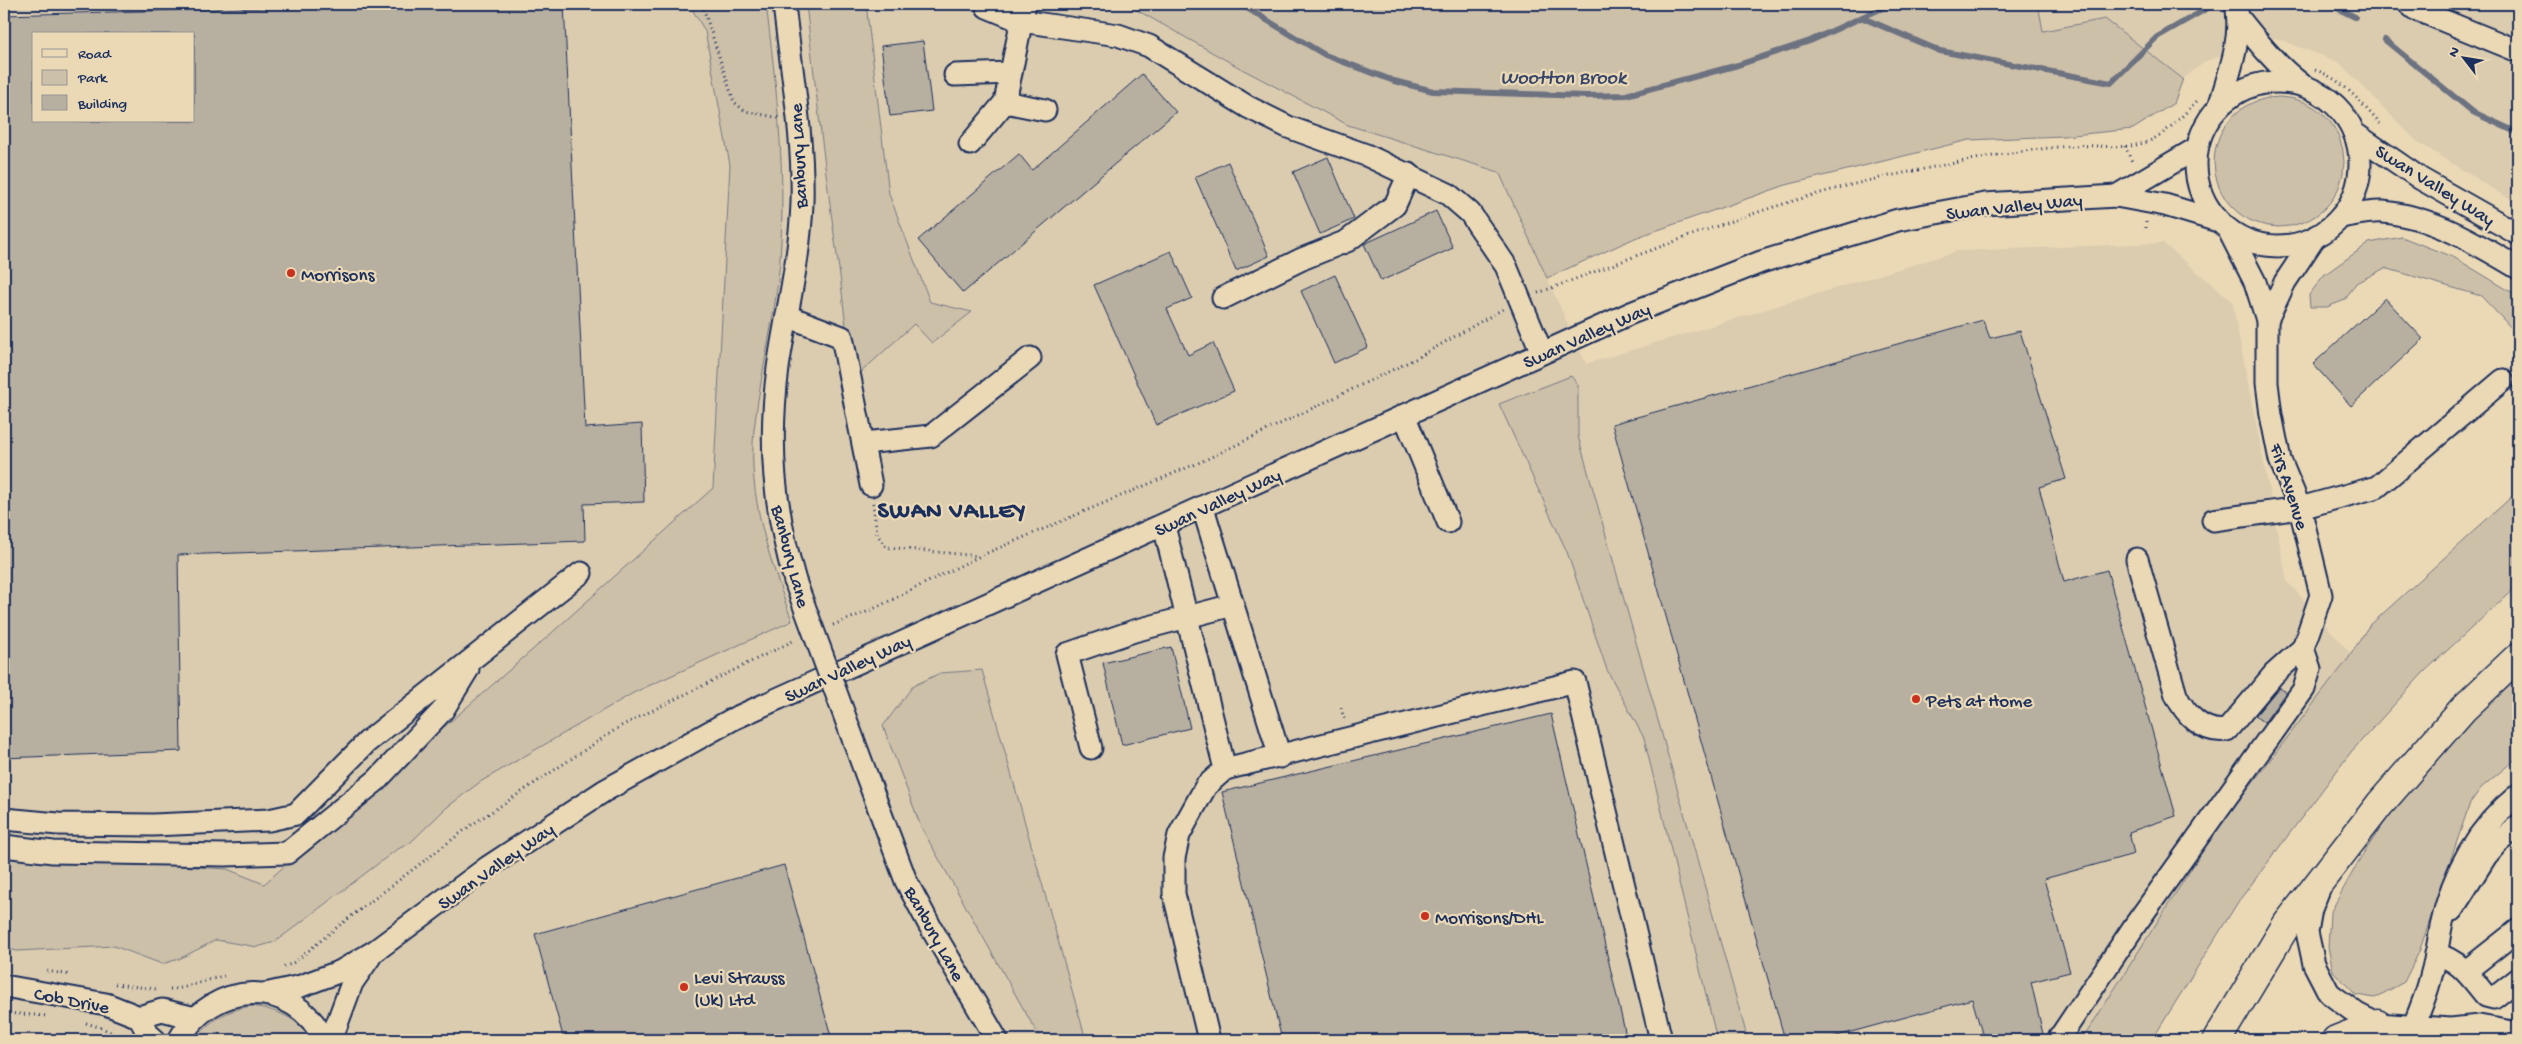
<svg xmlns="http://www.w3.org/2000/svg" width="2522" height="1044" viewBox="0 0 2522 1044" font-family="'Gochi Hand',sans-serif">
<rect width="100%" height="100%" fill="#ebd9b6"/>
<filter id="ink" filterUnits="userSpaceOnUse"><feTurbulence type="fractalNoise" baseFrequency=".02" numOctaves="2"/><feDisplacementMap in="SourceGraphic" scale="10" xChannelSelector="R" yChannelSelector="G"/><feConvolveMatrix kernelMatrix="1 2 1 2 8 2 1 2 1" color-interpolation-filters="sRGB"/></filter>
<g filter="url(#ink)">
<!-- built -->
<g fill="#dbccaf" fill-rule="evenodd">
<path d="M4,4h802l21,184 27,176 60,-40 57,-13 -41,-9 -41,-108 -23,-190h260l114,64 108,57 151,47 87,192 372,-113 205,-8 69,58 55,280 66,75 -115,246 -86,138h-2148zM34,34h160v87h-160z"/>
<path d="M2038,4h480v198l-19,-9 -84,-53 -75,-77 -64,-25 -70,23 -23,18 -78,-60 -62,12z"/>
</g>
<!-- green -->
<g fill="#cdc0a9" stroke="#747884">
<path d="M689,4h77c10,79 19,158 15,238 -2,63 -20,125 -27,188 -7,67 16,129 38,191l-157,71 -155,90 -34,26 -36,35 -14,7 -121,92 -18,5 -41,-7 -37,19 -17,5 -48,-18 -97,5 -13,-3v-93l223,14 37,15 282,-246 167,-150 17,-323 -25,-134z"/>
<path d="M806,4h60l23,190 41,108 42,10 -40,31 -18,-19 -55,50c-14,-28 -15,-73 -20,-105 -13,-88 -23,-177 -33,-265z"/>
<path d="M1126,4h912l5,27 62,-12 78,60 -9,24 -41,26 -70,7 -94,4 -183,45 -151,53 -88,40 -48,-106 -151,-47 -108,-57z"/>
<circle cx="2279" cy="162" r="65"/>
<path d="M2402,237l53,21 63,38v39l-37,-39 -96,-28 -29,15 -11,17 -18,7h-17l-1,-12 15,-20 45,-32z"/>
<path d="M1571,376l7,9v51l170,604h-31l-73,-302 -37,-68 -40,-118 -68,-148z"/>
<path d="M2518,491v94l-94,87 -73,80 -113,150 -86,138h-70l134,-210 132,-171 20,-32z"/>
<path d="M982,670l104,370h-45l-120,-213 -38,-101 30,-40 27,-13z"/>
<path d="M2518,674v83l-37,31 -11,15 -51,149 -15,30 -29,16 -19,-3 -23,-24 -5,-24 2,-34 31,-56 41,-60 56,-66z"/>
<path d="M251,1006c22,3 49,11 59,34h-115c15,-21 31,-29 56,-34z"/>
</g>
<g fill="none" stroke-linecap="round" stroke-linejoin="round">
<!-- stream -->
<g stroke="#6d7281" stroke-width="6">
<path d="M1240,4l85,51 69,26 39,10 154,5 39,-1 112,-30 72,-24 81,-37"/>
<path d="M2329,4l26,13"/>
<path d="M1863,18l77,33 171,32 46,-46 56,-32"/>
<path d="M2385,40l88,72 45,21"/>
</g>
</g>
<!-- building -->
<g fill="#b7afa0" stroke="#1b2f5e" fill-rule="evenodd">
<path d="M392,4h172l21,424 57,-4 2,78 -60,2 1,37 -407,14 3,196 -177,7v-743zM34,34h160v87h-160z"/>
<path d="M923,41l9,70 -42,5 -9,-70z"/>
<path d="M1142,74l34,38 -213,181 -45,-53 101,-86 13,16z"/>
<path d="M1328,157l26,62 -34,15 -27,-62z"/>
<path d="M1228,162l41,94 -33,15 -41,-94z"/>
<path d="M1436,211l17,37 -72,33 -17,-37z"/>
<path d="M1171,251l21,47 -25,11 21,46 25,-12 21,48 -78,34 -62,-140z"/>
<path d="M1335,275l33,72 -34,16 -33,-72z"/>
<path d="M2385,298l38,41 -72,67 -38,-42z"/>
<path d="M1983,320l7,18 30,-7 46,148 -27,8 25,95 43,-12 69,246 -47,16 5,22 -90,25 26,93 -39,10 12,52 -22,6h-37l-12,-41 -150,41h-37l-173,-616z"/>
<path d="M1171,647l19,81 -68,17 -19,-82z"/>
<path d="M2279,687l7,5 -22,31 -9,-7z"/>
<path d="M1551,714l76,326h-345l-60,-248z"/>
<path d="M784,865l48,175h-268l-29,-106z"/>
</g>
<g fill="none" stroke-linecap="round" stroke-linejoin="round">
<defs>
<g id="minor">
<path d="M784,4c7,66 20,133 18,199 -2,56 -16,110 -24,165 -10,77 -4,140 17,213"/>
<path d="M2409,4l6,5 103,42"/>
<path d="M987,7l34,14 97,14 31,11 99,61 40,20 78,28 82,39 22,19 36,53 36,87"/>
<path d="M2238,17c20,25 38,48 63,67"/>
<path d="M955,75l56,-2"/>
<circle cx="2278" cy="164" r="82"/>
<path d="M1005,102l40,8"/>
<path d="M2219,107c10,-34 24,-68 17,-103"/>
<path d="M2354,133l67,46 97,55"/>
<path d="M970,144l35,-42 20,-98"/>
<path d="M2116,196l81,-48"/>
<path d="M2341,217c13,-2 29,-6 42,-5 48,4 95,32 135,56"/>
<path d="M1223,298l79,-39 45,-18 48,-36 14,-31"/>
<path d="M787,316l55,21 29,148"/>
<path d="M2267,320l18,-38 30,-45"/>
<path d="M1404,415l44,107"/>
<path d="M864,443l67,-7 99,-78"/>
<path d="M1203,508l77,249"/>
<path d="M2213,520l87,-12 77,-21 126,-107"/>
<path d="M1164,526l61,243"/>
<path d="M2137,559l39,136c9,19 27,39 51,35l47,-56 29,-26 18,-53 -21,-87 -20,-48 -9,-45 -4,-32v-63l-12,-38 -26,-51"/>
<path d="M1091,748l-24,-94 67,-23 99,-26"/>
<path d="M866,774l40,107 24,45 67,114"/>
<path d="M4,819l54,5 95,1 116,-5 27,-6 71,-72 214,-169"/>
<path d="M4,846l49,6 172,3 62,-2 90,-73 66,-70 25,-41"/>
<path d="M2319,889l-8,20 -4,23 7,32 15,29 28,21 20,10 74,5 28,-3 39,7"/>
<path d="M2452,910l34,-54 11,-13 21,-17"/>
<path d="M2436,954c25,7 34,23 50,42l8,2 24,-19"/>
<path d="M2466,971l52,-41"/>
<path d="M4,986l102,18 33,13 23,-7 33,8"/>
<path d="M265,994l36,-8 40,-15 34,-20 113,-84 116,-76 129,-72 898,-406 130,-51 137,-42 87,-16 131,-8 49,9 53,16"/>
<path d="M139,1017l9,17 7,6"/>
<path d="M179,1040c33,-60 115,-64 145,0"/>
<path d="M331,1040l21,-57 18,-26"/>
<path d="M1209,1040l-35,-146v-36l5,-23 27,-49 19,-17 350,-87 86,358"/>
<path d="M2058,1040l77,-115 169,-236 6,-20 -7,-21"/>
<path d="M2408,1040c8,-21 18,-42 23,-64 5,-16 7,-33 10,-49 11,-53 35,-98 77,-132"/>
</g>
<g id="highway">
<path d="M2217,1040l70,-116 93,-120 83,-95 55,-52"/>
<path d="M2336,1040l41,-16"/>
</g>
</defs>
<!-- minor casing -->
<use href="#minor" stroke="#1b2f5e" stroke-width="25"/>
<!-- highway casing -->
<use href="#highway" stroke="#1b2f5e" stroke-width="31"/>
<!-- path -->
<g stroke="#1b2f5e" stroke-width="3" stroke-dasharray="1 4" stroke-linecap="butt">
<path d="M702,4l32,98 11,9 34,7"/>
<path d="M2315,70c28,9 46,33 65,54"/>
<path d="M2125,146l8,18"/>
<path d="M2146,222v9"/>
<path d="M1538,293c121,-45 239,-95 366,-120 55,-11 112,-23 168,-27 24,-2 50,5 75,-4 20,-8 37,-28 52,-43"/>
<path d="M873,503l4,31 9,13 92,9"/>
<path d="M833,625l36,-14 111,-55 225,-96 212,-102 86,-49"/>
<path d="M1341,708l3,11"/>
<path d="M284,967l11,-5 46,-38 129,-98 151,-100 174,-86"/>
<path d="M47,971l23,4"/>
<path d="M115,984l41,5"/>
<path d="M170,989c18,0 36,-10 54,-13"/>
<path d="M4,1013l44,3"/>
<path d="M86,1023l16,5 24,12"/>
</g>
<!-- minor -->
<use href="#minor" stroke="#ebd9b6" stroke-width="21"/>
<!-- highway -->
<use href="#highway" stroke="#ebd9b6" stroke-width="28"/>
<defs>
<path id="minor-bridge" d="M795,581l71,193"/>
</defs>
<!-- minor-bridge casing -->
<use href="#minor-bridge" stroke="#1b2f5e" stroke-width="25" stroke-linecap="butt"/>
<!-- minor-bridge -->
<use href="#minor-bridge" stroke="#ebd9b6" stroke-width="21"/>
</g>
</g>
<!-- markers -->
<g fill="#c8321e" stroke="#ebd9b6" stroke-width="2">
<circle cx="291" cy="273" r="5"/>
<circle cx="1916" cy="699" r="5"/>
<circle cx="1425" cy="916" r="5"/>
<circle cx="684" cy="987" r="5"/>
</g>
<g text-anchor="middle" stroke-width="4.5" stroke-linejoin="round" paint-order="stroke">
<!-- street labels -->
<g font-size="19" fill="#1b2f5e" stroke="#ebd9b6">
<text transform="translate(797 156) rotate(-93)" y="7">Banbury Lane</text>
<text transform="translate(2436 184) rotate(32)" y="7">Swan Valley Way</text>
<text transform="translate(2014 205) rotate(-6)" y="7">Swan Valley Way</text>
<text transform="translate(1586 334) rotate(-24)" y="7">Swan Valley Way</text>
<text transform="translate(2291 486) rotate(72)" y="7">Firs Avenue</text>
<text transform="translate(1217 501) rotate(-25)" y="7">Swan Valley Way</text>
<text transform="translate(792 556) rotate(75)" y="7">Banbury Lane</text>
<text transform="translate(847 667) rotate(-25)" y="7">Swan Valley Way</text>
<text transform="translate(495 865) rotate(-35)" y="7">Swan Valley Way</text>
<text transform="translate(936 933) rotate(61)" y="7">Banbury Lane</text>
<text transform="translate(72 999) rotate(11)" y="7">Cob Drive</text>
</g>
<!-- poi labels -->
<g font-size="19" fill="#1b2f5e" stroke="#ebd9b6" text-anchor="start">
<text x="301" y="280">Morrisons</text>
<text x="1926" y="706">Pets at Home</text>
<text x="1435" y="923">Morrisons/DHL</text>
<text x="694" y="983">Levi Strauss<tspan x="694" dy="22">(Uk) Ltd</tspan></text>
</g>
<!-- water labels -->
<g font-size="20" font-style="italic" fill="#36456a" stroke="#ebd9b6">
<text x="1563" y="83">Wootton Brook</text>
</g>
<!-- district labels -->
<g font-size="24" font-weight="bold" letter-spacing="1" fill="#1b2f5e" stroke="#ebd9b6">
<text x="952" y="517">SWAN VALLEY</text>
</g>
</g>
<!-- margin -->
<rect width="2522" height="1044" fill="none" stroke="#ebd9b6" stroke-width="20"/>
<rect x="10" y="10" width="2502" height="1024" fill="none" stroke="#1b2f5e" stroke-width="2" filter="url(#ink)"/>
<!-- legend -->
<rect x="32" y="32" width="162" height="90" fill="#ebd9b6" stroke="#989593"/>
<rect x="42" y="49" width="25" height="8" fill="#ebd9b6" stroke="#989593"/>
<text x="78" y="58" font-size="15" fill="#1b2f5e">Road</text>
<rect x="42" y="70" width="25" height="15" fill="#cdc0a9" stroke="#989593"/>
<text x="78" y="82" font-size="15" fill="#1b2f5e">Park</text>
<rect x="42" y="95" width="25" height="15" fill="#b7afa0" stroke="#989593"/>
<text x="78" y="108" font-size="15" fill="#1b2f5e">Building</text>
<!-- north arrow -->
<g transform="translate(2464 58) rotate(301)" stroke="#ebd9b6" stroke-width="4" paint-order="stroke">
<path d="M0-4L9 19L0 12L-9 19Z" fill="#1b2f5e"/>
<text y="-8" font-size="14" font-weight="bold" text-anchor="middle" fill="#1b2f5e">N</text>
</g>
</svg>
